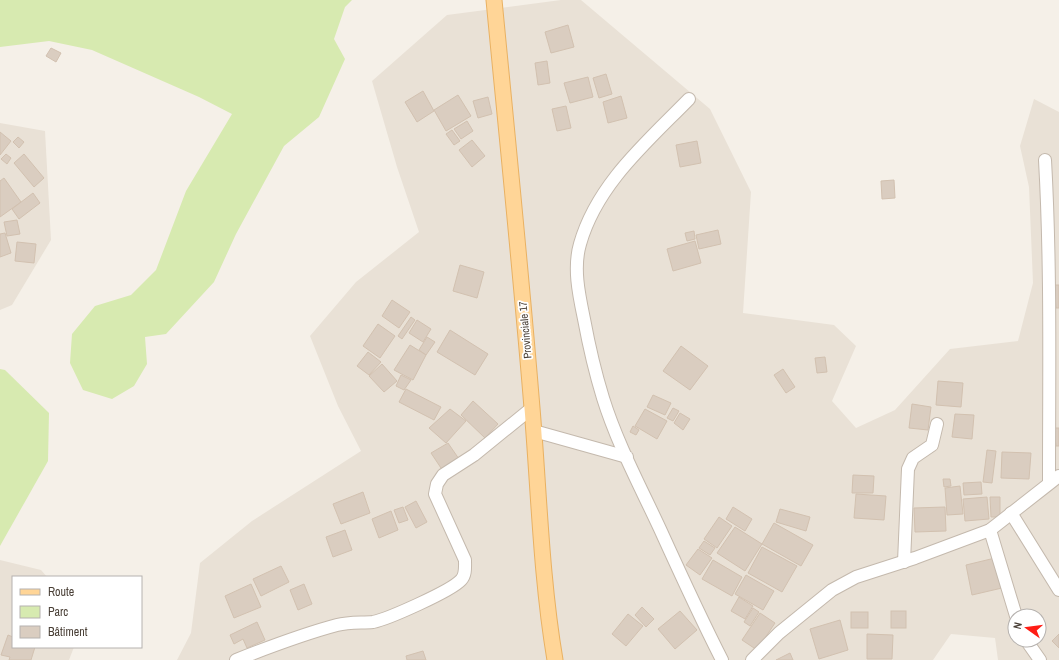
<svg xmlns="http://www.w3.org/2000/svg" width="1059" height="660" viewBox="0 0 1059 660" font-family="'Archivo Narrow',sans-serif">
<rect width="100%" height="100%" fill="#f5f0e8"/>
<!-- residential -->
<g fill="#e9e1d6" fill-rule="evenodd">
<path d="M561,0h20l129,109 41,83 -8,121 91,12 22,21 -24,55 24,27 39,-18 55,-61 68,-8 15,-58 -4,-96 -9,-41 14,-47 25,13v548h-61l-3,-22 -44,-4 -18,26h-756l14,-27 9,-70 52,-42 109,-70 -23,-45 -28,-70 46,-54 63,-50 -22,-65 -25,-86 75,-66zM1015,616h24v24h-24z"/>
<path d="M0,123l45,8 6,109 -39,65 -12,5z"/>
<path d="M0,560l41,10 6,7h-34v70h61l-5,13h-69z"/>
</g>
<!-- green -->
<g fill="#d7eab0">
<path d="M0,0h352l-7,7 -11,32 11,20 -26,58 -35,29 -48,88 -22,48 -48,52 -21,3 2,27 -13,22 -22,13 -29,-9 -13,-27 2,-29 23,-28 36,-11 25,-25 30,-79 46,-77 -33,-17 -107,-47 -43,-9 -49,6z"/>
<path d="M0,369l5,1 44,43 -1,48 -48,85z"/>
</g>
<!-- building -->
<g fill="#dacdc0" stroke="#d2c1b0">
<path d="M568,25l6,22 -23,6 -6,-21z"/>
<path d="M51,48l10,5 -5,9 -10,-6z"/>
<path d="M547,61l3,22 -12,2 -3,-22z"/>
<path d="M606,74l6,20 -13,4 -6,-20z"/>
<path d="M588,77l5,20 -23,6 -6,-20z"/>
<path d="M423,91l11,20 -17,11 -12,-20z"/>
<path d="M458,95l13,21 -25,15 -12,-21z"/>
<path d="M621,96l6,22 -19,5 -5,-21z"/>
<path d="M488,97l4,17 -14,4 -5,-17z"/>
<path d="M566,106l5,22 -14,3 -5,-22z"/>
<path d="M467,121l6,10 -12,8 -7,-10z"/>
<path d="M452,130l8,11 -6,4 -8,-11z"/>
<path d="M0,132l11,9 -11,14z"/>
<path d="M18,137l6,5 -5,6 -6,-6z"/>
<path d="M472,140l13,16 -13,11 -13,-17z"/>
<path d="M697,141l4,22 -21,4 -4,-22z"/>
<path d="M6,154l5,4 -4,6 -6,-5z"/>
<path d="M24,154l20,24 -10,9 -20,-24z"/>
<path d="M4,178l17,24 -21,15v-36z"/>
<path d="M894,180l1,18 -13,1 -1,-18z"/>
<path d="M33,193l7,10 -21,16 -7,-10z"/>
<path d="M17,220l3,14 -13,2 -3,-14z"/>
<path d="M718,230l3,14 -22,5 -3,-14z"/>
<path d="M694,231l1,8 -8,2 -2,-8z"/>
<path d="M5,233l6,20 -11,4v-23z"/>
<path d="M695,241l6,22 -28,8 -6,-22z"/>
<path d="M17,242l19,2 -2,19 -19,-2z"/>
<path d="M460,265l24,7 -7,26 -24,-7z"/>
<path d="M1054,285h5v23h-3z"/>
<path d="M392,300l18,12 -11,16 -17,-12z"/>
<path d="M411,317l4,3 -13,19 -4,-3z"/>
<path d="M417,320l14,9 -8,13 -14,-9z"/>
<path d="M378,324l17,12 -15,22 -17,-12z"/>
<path d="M450,330l38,24 -13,21 -38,-23z"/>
<path d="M427,337l8,5 -9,13 -7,-5z"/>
<path d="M410,345l16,10 -13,25 -19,-10z"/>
<path d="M681,346l27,20 -18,24 -27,-19z"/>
<path d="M368,352l13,10 -12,13 -12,-9z"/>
<path d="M825,357l2,15 -10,1 -2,-15z"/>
<path d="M382,364l15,17 -13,11 -15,-16z"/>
<path d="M783,369l12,18 -9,6 -12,-18z"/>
<path d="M401,375l10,5 -7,10 -8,-4z"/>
<path d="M938,381l25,2 -2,24 -25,-2z"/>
<path d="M406,389l35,18 -7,13 -35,-18z"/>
<path d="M653,395l18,8 -6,12 -18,-8z"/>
<path d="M473,401l25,23 -13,14 -24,-23z"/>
<path d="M912,404l19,3 -3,23 -19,-2z"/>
<path d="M673,408l6,3 -6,10 -6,-3z"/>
<path d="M450,409l16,12 -20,22 -17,-15z"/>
<path d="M645,409l22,12 -10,18 -22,-13z"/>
<path d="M680,413l10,6 -7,11 -9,-7z"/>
<path d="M955,414l19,1 -2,24 -20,-2z"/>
<path d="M633,426l6,4 -3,5 -6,-3z"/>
<path d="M1054,428h5v18h-3z"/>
<path d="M448,443l11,16 -16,12 -12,-18z"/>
<path d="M987,450l9,1 -4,32 -9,-1z"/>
<path d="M1002,452l29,1 -2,26 -28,-1z"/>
<path d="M853,475l21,1 -1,17h-21z"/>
<path d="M943,479h7l1,7 -7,1z"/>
<path d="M981,482l1,12 -18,1 -1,-12z"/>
<path d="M960,486l3,28 -16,1 -2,-27z"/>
<path d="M363,492l7,21 -29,11 -8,-20z"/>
<path d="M856,494l30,2 -2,24 -30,-2z"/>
<path d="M987,497l2,22 -24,2 -2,-22z"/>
<path d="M990,497h10v20h-9z"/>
<path d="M416,501l11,21 -11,6 -11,-21z"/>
<path d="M403,507l5,13 -9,3 -5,-13z"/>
<path d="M733,507l19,12 -7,12 -19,-12z"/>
<path d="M945,507l1,24 -31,1 -1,-24z"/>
<path d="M780,509l30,8 -4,14 -30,-9z"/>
<path d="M391,511l7,19 -19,8 -7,-19z"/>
<path d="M719,517l13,9 -15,22 -13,-9z"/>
<path d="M774,523l39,22 -12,21 -39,-22z"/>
<path d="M735,527l27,17 -17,27 -28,-18z"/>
<path d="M345,530l7,20 -19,7 -7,-20z"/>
<path d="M704,541l11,7 -5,7 -11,-7z"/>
<path d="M762,547l35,19 -15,26 -34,-19z"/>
<path d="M698,549l14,9 -12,17 -14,-10z"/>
<path d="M995,558l7,30 -30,7 -6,-30z"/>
<path d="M713,560l29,17 -10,19 -30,-17z"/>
<path d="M281,566l8,16 -28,14 -8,-17z"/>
<path d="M746,575l28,16 -11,19 -28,-16z"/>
<path d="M251,584l10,23 -27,11 -9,-22z"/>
<path d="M304,584l8,20 -14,6 -8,-20z"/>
<path d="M739,597l14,9 -8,13 -14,-8z"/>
<path d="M642,607l12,12 -8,8 -11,-12z"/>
<path d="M753,608l6,4 -9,14 -6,-4z"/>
<path d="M680,611l17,19 -22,19 -17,-20z"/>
<rect x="891" y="611" width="15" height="17"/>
<rect x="851" y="612" width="17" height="16"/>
<path d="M760,613l15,10 -18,27 -15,-10z"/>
<path d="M628,614l15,12 -17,20 -14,-12z"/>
<path d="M840,620l8,30 -29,9 -9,-30z"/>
<path d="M257,622l8,18 -18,8 -4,-9 -9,5 -4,-9z"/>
<path d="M867,634l26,1 -1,24h-25z"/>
<path d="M1059,634v14l-7,-7z"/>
<path d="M8,635l5,2v10h22l-4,13h-22l1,-3 -9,-2z"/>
<path d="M423,651l3,9h-19l-1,-4z"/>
<path d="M790,653l3,7h-17z"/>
</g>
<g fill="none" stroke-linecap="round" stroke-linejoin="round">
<defs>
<g id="minor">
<path d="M689,99c-42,43 -92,85 -109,145 -7,24 -1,51 4,75 5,27 11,53 19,79 14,45 37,88 57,131 20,44 40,88 62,131"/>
<path d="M1045,160c6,107 4,215 4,323"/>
<path d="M534,431l93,26"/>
<path d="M1011,513l48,77"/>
<path d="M990,530l26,86"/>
<path d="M904,562l4,-93 5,-11 19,-13 5,-21"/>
<path d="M1026,640l14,20"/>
<path d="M236,660c33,-13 67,-26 101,-35 12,-3 24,-2 36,-3 15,-3 78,-31 88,-42 5,-5 4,-13 4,-20l-30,-66 2,-10 6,-9 31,-20 58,-47"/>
<path d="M752,660l27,-27 53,-43 24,-13 59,-19 75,-28 69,-54"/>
</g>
<path id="major" d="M494,0c13,136 27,272 38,408 7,84 9,169 23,252"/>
</defs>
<!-- minor casing -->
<use href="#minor" stroke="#c4b9ad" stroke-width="14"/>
<!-- major casing -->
<use href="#major" stroke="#e9b162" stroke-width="17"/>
<!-- minor -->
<use href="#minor" stroke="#fff" stroke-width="12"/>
<!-- major -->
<use href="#major" stroke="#ffd597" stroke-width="15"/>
</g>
<g text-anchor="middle" stroke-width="3.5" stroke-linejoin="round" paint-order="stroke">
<!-- street labels -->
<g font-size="11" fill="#493f36" stroke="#fff">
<text transform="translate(525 330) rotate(-95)" y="4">Provinciale 17</text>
</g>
</g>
<!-- legend -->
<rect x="12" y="576" width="130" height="72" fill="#ffffff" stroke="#b6b2af"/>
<rect x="20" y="589" width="20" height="6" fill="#ffd597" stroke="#b6b2af"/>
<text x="48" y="596" font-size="12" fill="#493f36">Route</text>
<rect x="20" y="606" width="20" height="12" fill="#d7eab0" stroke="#b6b2af"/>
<text x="48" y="616" font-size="12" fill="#493f36">Parc</text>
<rect x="20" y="626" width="20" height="12" fill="#dacdc0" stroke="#b6b2af"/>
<text x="48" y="636" font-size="12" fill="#493f36">Bâtiment</text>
<!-- north arrow -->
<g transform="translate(1027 628) rotate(284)"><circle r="19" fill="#ffffff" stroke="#b6b2af"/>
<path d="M0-3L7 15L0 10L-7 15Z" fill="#ff1d15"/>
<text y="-6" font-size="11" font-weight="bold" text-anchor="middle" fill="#493f36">N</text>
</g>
</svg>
